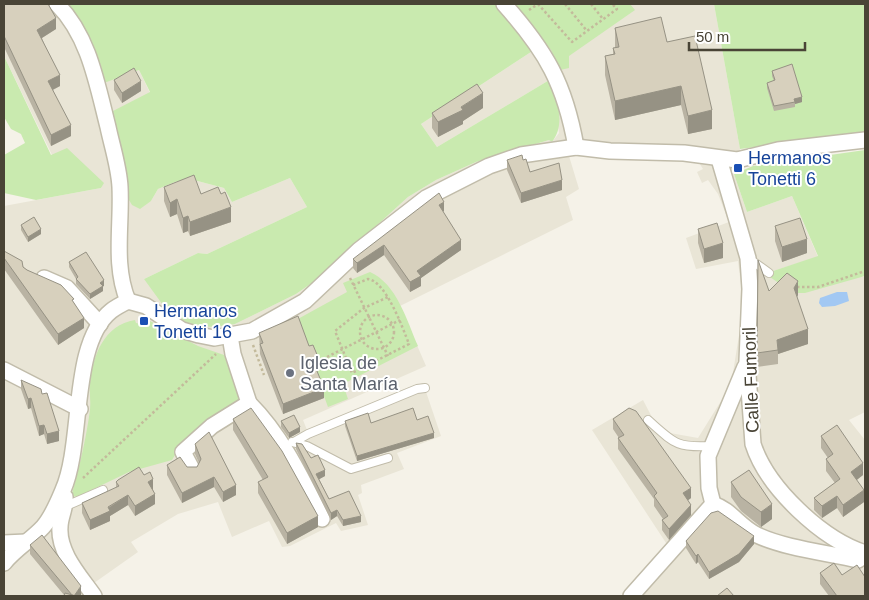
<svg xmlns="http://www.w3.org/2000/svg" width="869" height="600" viewBox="0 0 869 600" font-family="Arial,sans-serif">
<rect width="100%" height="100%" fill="#f5f2e8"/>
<!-- residential -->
<path fill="#e9e5d6" d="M4,4h65l32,62 3,16 35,-12 11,23 1,108 7,-12 17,-7 15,-3 34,9 8,14 58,-24 17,29 -100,47 -9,-1 -54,26 91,45 61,-30 23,-16 89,-81 28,-17 40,-18 73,-22 3,2 7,-9 -8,-54 -114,68 -16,-23 113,-74 -10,-16 -28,-30h218l26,145 -6,25 13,38 45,-16 26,61 -45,14 92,6v135l-16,8 16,20v156h-240l43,-50 -76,-116 51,-30 12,23 15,10 28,5 33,-53 9,-56 1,-44 -3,-24 -42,8 -10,-31 43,-16 -11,-28 -10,-14 -6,3 -5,-11 6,-3 -5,-8 -129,-5 10,33 -13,8 7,23 -173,86 26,60 -123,54 4,10 116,-47 18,53 -44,17 7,16 -43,16 1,8 -4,2 10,30 -27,6 -5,-8 -46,23 -8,1 -13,-26 -37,16 -14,-35 -40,12 -47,28 7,10 -44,31 10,13h-100v-390l97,-18 2,-5 -10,-9 -41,-19 -48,-99z"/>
<!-- green -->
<g fill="#c9eaaf">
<path d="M69,4h427l28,30 10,16 -113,74 16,23 114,-68c6,21 15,45 1,63l-3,-2 -73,22 -40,18 -28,17 -89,81 -23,16 -61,30 -21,3 -27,-2 -19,-13 -24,-33 54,-26 9,1 100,-47 -17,-29 -58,24 -8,-14 -34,-9 -15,3 -17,7 -7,12 -11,8 -8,-4 -3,-5 -18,-88 39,-20 -11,-22 -35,13 -3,-17z"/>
<path d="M513,4h117l5,6 -66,46v12l-9,2 -9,-20z"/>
<path d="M714,4h151v129l-125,16z"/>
<path d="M4,56l47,99 16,-7 37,35 -3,5 -65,12 -32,-7v-38l21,-12 -4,-9 -10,-5 -7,-12z"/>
<path d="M865,150v126l-60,17h-12l-23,-16 3,-6 45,-15 -26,-60 -45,16 -13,-38 19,-8z"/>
<path d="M370,272c27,12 37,49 48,74l-75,38 5,15 -20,8 -32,-87 51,-28 -4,-9z"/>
<path d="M135,320l1,3 10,2 2,-5 50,26 26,9 18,46 -61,44 -9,15 -43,12 -50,24 -8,1c8,-28 15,-58 19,-87 1,-9 -1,-18 0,-27 3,-28 14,-58 45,-63z"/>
</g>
<!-- water -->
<path fill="#a2c8f3" d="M837,292h10l2,9 -14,5 -13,1 -3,-4 1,-5z"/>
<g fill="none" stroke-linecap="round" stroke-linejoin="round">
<defs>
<g id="lane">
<path d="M748,258l21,15"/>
<path d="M648,420c26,23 28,28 63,26"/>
<path d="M292,442l15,4 44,23 37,-11"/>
<path d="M294,442l14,-8 109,-45 8,-1"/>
<path d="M66,506l37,-16"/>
</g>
<g id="street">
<path d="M57,4c32,32 40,80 51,123 4,19 11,40 12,60 2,38 -7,78 8,114"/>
<path d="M504,4c42,47 61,80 72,143"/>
<path d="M719,159l29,99 2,31 -3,72 6,83c14,44 69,95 112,109"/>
<path d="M44,278l23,10 33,36"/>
<path d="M4,370l76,39"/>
<path d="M249,403c33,33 52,74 73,116"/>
<path d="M192,469l-9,-17 29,-26 37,-23 -16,-49 -3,-18"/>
<path d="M65,497c1,11 -5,20 -5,30 -2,26 21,50 34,69"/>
<path d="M713,504c18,6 27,23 44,31 27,13 71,18 101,25l6,-4"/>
<path d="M4,543l22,-1"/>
<path d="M4,563c11,-14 27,-23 39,-36 9,-10 15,-25 20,-37 21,-48 7,-146 48,-179 5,-4 11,-7 17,-10l18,5 36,24 17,5 15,3 38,-7 53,-30 54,-51 67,-52 63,-32 32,-11 55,-8 34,4 74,2 53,7 41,-10 87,-10"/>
<path d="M631,596l82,-92 -4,-16 -1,-32 37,-89"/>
</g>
</defs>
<!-- lane casing -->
<use href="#lane" stroke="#c1bcaa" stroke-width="10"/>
<!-- street casing -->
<use href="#street" stroke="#c1bcaa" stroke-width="18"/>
<!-- path -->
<g stroke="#c3ba9b" stroke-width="2.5" stroke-dasharray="2.5 2.5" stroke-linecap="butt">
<path d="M538,4l34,38 45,-33 -5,-5"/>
<path d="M565,4l22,27"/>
<path d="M591,4l12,15"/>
<path d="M529,10l9,-6"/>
<path d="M350,278l38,78"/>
<path d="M353,285l15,-6c18,2 35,50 41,65l-57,29 -17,-42 29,-23 24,-11"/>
<path d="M797,287h21l47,-16"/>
<circle cx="377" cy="332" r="17"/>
<path d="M253,345l11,30"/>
<path d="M327,357l73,-37"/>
<path d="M83,478l133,-124"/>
</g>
<!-- lane -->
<use href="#lane" stroke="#fff" stroke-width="8"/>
<!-- street -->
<use href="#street" stroke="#fff" stroke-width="15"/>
</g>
<!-- wall -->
<g fill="#b9b3a3">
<path d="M4,4l52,25 -14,9 18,48 -7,4 18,46 -20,10 -47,-99z"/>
<path d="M615,28l52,14 45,87 -24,5 -7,-29 -66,15 -10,-45v-19l8,-2v-6h2z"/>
<path d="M772,71l30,31 -7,2v3l-21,4 -7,-23v-5l7,-2 -2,-5z"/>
<path d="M114,80l27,11 -19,12 -8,-13z"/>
<path d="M483,108l-20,13v3l-25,13 -6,-9v-15z"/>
<path d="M507,160h16l7,12 32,18 -41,13 -14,-33z"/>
<path d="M164,187l37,7 30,28 -41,14 -2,-5 -5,2 -6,-19 -7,3 -6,-16z"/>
<path d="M444,211l-1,1 18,38 -40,28v8l-11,6 -26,-37 -27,18 -4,-5v-9z"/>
<path d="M21,225l20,9 -13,8 -7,-12z"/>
<path d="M775,226l32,27 -25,9 -7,-21z"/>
<path d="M698,229l25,29 -19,5 -6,-20z"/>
<path d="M4,251l23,19 47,33 10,25 -26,17 -54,-76z"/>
<path d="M758,260l11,31 29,4 -1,2 11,47 -30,10v10l-21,3z"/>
<path d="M69,262l35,24h-1v5l-13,8 -14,-15v-5l-7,-12z"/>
<path d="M259,333l59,34 -2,1 8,30 -41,16 -23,-60z"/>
<path d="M21,380l38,61 -12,3 -3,-10 -5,2 -8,-28 -3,1 -7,-20z"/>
<path d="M233,419l85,108 -31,17 -29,-51v-11l5,-2 -30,-50z"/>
<path d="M613,419l78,79 -3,2 3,15 -22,25 -7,-10v-10l1,-1 -9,-13v-7l-36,-50v-11h1l-6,-9z"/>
<path d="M417,420l17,18 -77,23 -12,-35v-5l26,2z"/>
<path d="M281,421l19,11 -11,6 -8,-11z"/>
<path d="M821,436l42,39 -6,5 7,22 -21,15 -6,-9 -15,10 -8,-8v-12l21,-15 -9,-12v-12l2,-1 -7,-10z"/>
<path d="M296,443l15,15 14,18 -6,3 10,20 32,23 -18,4 -6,-10 -6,4 -35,-71z"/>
<path d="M195,444l41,51 -13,7 -9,-15 -32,16 -15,-28v-10l20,2h10l2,-4 -4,-9z"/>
<path d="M116,482l37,7 2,15 -20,12 -7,-11 -18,11v5l-20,9 -8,-17v-10l34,-15z"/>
<path d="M731,482l41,37 -11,8 -20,-16 -10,-14z"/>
<path d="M686,541l68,3 -15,18 -30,17 -11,-17 -2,2 -10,-16z"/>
<path d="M30,545l51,50 -1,1h-16v-1l-34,-41z"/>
<path d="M820,573l22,2 23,21h-36l-9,-12z"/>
</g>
<!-- shaded-wall -->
<g fill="#969284">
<path d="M56,18v11l-19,12v-11z"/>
<path d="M60,75v11l-12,6v-11z"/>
<path d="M141,81v10l-19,12v-10z"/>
<path d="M681,86v19l-66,15v-19z"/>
<path d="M483,93v15l-20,13v3l-25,13v-15z"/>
<path d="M802,97v5l-7,2 -1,-5z"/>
<path d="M712,110v19l-24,5v-18z"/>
<path d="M71,125v11l-20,10v-11z"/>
<path d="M562,180v10l-41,13v-10z"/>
<path d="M177,199v15l-7,3v-14z"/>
<path d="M444,202v9l-5,3v-9z"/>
<path d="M231,207v15l-41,14v-14z"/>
<path d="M188,216v15l-5,2v-15z"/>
<path d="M41,229v5l-13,8v-5z"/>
<path d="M807,239v14l-25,9v-15z"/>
<path d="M461,240v10l-40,28v8l-11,6v-10l7,-11z"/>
<path d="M723,243v15l-19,5v-14z"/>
<path d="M384,245v10l-27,18v-10z"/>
<path d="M104,280v6l-4,2v-5z"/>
<path d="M798,281v14l-4,7v-14z"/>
<path d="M103,286v5l-13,8v-5z"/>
<path d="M84,318v10l-26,17v-11z"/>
<path d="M808,329v15l-30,10 -1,-14z"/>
<path d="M318,357v10l-6,2v-10z"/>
<path d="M324,388v10l-41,16v-10z"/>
<path d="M31,398v10l-3,1v-10z"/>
<path d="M44,425v9l-5,2v-10z"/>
<path d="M300,427v5l-11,6v-5z"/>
<path d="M59,431v10l-12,3v-10z"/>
<path d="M434,433v5l-77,23v-5z"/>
<path d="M863,463v12l-12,9v-12z"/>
<path d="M325,470v6l-9,5v-7z"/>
<path d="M214,477v10l-32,16v-10z"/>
<path d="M153,479v10l-5,3v-10z"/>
<path d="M236,485v10l-13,7v-10z"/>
<path d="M691,488v10l-8,6v-11z"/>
<path d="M864,490v12l-21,15v-12z"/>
<path d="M155,494v10l-20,12v-10z"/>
<path d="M128,495v10l-18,11v5l-20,9v-10z"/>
<path d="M837,496v12l-15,10v-12z"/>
<path d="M772,504v15l-11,8v-15z"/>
<path d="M691,505v10l-22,25v-11z"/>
<path d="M337,510v6l-6,4v-7z"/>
<path d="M318,516v11l-31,17v-11z"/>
<path d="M361,516v6l-18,4v-6z"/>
<path d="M754,536v8l-15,18 -30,17v-7z"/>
<path d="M698,554v8l-2,2v-8z"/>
<path d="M81,586v9l-1,1h-6z"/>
</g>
<!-- building -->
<g fill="#d7d0bd" stroke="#969284">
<path d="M4,4h44l8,14 -19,12 23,45 -12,6 23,44 -20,10 -47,-99z"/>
<path d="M661,17l6,25 28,-6 17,74 -24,6 -7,-30 -66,15 -10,-45 10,-2 -2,-6 6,-1 -4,-19z"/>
<path d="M792,64l10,33 -8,2 1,3 -21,4 -7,-23 8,-3 -3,-9z"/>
<path d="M134,68l7,13 -19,12 -8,-13z"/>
<path d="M477,84l6,9 -22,14 2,3 -25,12 -6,-9z"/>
<path d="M522,155l1,5 3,-1 4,13 29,-9 3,17 -41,13 -14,-33z"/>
<path d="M194,175l7,19 17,-7 3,7 4,-2 6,15 -41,15 -2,-6 -5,2 -6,-19 -7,4 -6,-16z"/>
<path d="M439,193l5,9 -5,3 22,35 -44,31 4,5 -11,6 -26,-37 -27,18 -4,-4z"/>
<path d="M34,217l7,12 -13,8 -7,-12z"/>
<path d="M800,218l7,21 -25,8 -7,-21z"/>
<path d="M717,223l6,20 -19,6 -6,-20z"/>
<path d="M4,251l18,10 1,6 4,3 34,15 13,14 -2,1 12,18 -26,16 -54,-76z"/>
<path d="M86,252l18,28 -4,3 3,3 -13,8 -14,-15 2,-2 -9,-15z"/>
<path d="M758,260l11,31 18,-18 11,8 -4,7 14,41 -31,11 1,10 -21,3z"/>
<path d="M298,316l11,30 4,-1 5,12 -6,2 12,29 -41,16 -23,-60 3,-1 -4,-10z"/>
<path d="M21,380l20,9 1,5 5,-1 12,38 -12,3 -3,-9 -5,1 -8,-28 -3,1z"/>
<path d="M251,408l31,43 36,65 -31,17 -29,-51 10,-5 -35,-58z"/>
<path d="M413,408l4,12 11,-4 6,17 -77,23 -12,-35 23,-8 3,10z"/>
<path d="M629,408l7,3 55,77 -8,5 8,12 -22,24 -7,-9 6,-4 -14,-20 3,-3 -39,-55 6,-3 -11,-16z"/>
<path d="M294,415l6,12 -11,6 -8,-12z"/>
<path d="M837,425l26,38 -12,9 13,18 -21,15 -6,-9 -15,10 -8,-8 26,-19 -14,-20 7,-5 -12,-18z"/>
<path d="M209,432l27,53 -13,7 -9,-15 -32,16 -15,-28 13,-8 7,10h10l4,-8 -6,-15z"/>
<path d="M296,443l6,1 9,14 7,-3 7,15 -9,4 13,25 20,-8 12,25 -18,4 -6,-10 -6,3z"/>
<path d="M139,467l5,8 6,-3 3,7 -5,3 7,12 -20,12 -7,-11 -20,12 2,4 -20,9 -8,-17 37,-17 -3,-4 2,-2z"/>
<path d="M749,470l23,34 -11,8 -20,-15 -10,-15z"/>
<path d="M718,511l36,25 -15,18 -30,18 -11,-18 -2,2 -10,-15 25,-28z"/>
<path d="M42,535l39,51 -7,10 -2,-1 -42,-50z"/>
<path d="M834,563l8,12 15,-10 8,12v19h-28l-17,-23z"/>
<path d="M727,588l7,8h-17z"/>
<path d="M65,593l11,3h-12z"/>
</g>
<!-- markers -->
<g fill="#1a4fb4" stroke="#fff" stroke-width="2">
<rect x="733" y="163" width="10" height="10" rx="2.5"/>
<rect x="139" y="316" width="10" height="10" rx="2.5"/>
</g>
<circle fill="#6b7280" stroke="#fff" stroke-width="2" cx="290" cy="373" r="5"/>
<g text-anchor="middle" stroke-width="4" stroke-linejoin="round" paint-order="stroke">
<!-- transit labels -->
<g font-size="18" fill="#164399" stroke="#fff" text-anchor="start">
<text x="748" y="164">Hermanos<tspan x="748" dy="21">Tonetti 6</tspan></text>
<text x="154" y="317">Hermanos<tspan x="154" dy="21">Tonetti 16</tspan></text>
</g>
<!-- worship labels -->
<g font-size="18" fill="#5b616d" stroke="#fff" text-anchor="start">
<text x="300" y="369">Iglesia de<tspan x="300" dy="21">Santa María</tspan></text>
</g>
<!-- street labels -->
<g font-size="18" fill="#494436" stroke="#fff">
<text transform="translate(751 380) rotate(-92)" y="6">Calle Fumoril</text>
</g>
</g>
<!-- border -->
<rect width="869" height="600" fill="none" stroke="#494436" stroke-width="10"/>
<!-- scale -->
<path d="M689 42v8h116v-8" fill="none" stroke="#494436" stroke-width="2.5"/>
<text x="696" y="42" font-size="15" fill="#494436" stroke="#ffffff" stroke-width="4" paint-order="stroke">50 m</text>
</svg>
